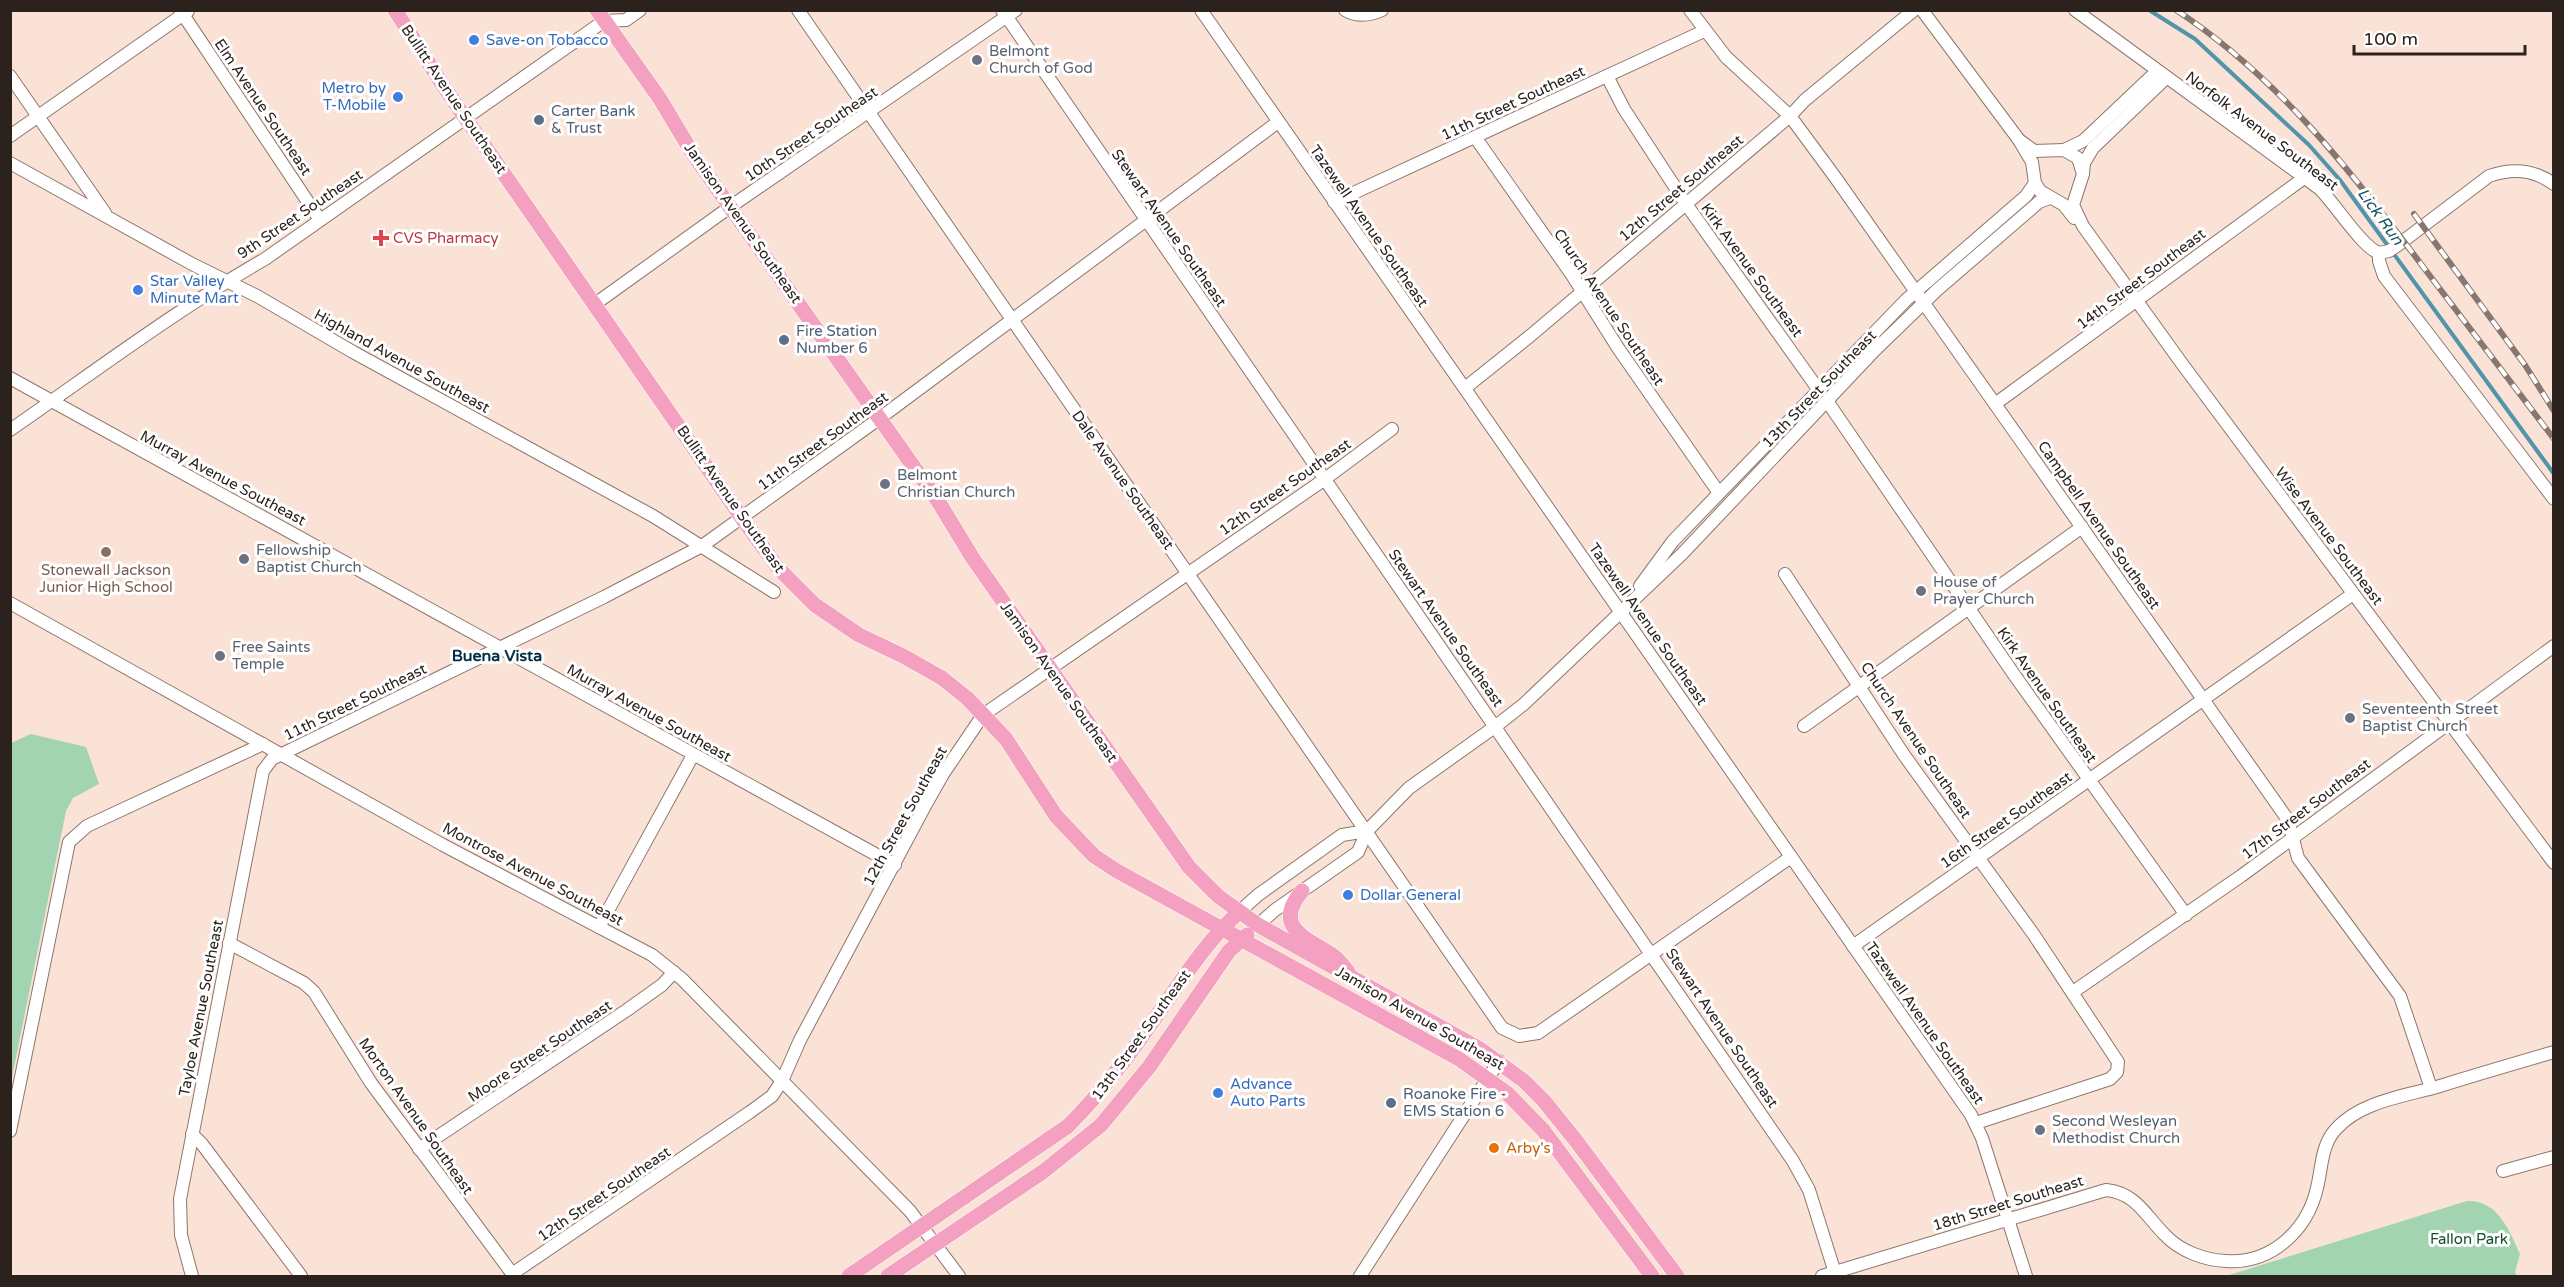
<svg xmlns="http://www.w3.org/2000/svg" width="2564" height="1287" viewBox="0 0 2564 1287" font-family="'Varela Round',sans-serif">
<rect width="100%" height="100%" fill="#fbe2d7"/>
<!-- park -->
<g fill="#a2d4b2">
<path d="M31,734l55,13 13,37 -26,14 -7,13 -55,271v-339z"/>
<path d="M2467,1201c31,-1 42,29 53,53l-5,18 2,4h-291z"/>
</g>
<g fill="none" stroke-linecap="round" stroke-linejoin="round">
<!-- stream -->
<path stroke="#5294a9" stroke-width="4" d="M2149,10l46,29 114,106 31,35 214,294"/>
<defs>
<g id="minor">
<path d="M180,10l140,210"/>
<path d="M798,10l704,1018 17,8 19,-3 253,-176"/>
<path d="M1002,10c262,385 530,765 791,1151l16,29 27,86"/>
<path d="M1201,10l770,1105 11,23 44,138"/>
<path d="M1345,10c12,7 24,6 37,0"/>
<path d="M1690,10l36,47 64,59 45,61 453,643 10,38 102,138 31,92"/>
<path d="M1922,10l97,130 13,22 3,21 5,8 24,14 10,13"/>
<path d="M2075,10l245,179c15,15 43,59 59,64"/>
<path d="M10,76l95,137"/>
<path d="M1607,76l17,33 62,95 132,185"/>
<path d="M10,136l178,-125"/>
<path d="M1475,137l97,138 46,73 101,145"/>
<path d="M2019,140l15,11 30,-1 14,8 5,16 -10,31 10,21 97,135 374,502"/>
<path d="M2064,150l19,-9 74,-70"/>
<path d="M10,163l182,101 65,32 96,56 300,164 121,76"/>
<path d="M2083,173l1,-10 9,-15 73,-70"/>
<path d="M1334,202l370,-171"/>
<path d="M2379,253v8l5,15 170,223"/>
<path d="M2379,253l10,-2 9,-6 91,-69c23,-8 44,-7 65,8"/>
<path d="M595,304l135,-97 286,-197"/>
<path d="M10,378l885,487"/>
<path d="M1465,388l65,-52 260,-220 15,-16 109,-90"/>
<path d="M1827,401l188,275 171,239"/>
<path d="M1995,404l309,-226"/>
<path d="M10,430c84,-58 166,-120 255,-171l339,-238 22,-1 14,-10"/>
<path d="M1785,574l119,181 130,180 84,127 -1,10 -7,7 -134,44"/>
<path d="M1640,586l33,-45 233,-241 120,-104 9,-13"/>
<path d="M10,603l433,242 209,110 30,24 228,232 49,65"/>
<path d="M1804,726l278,-199"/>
<path d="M1239,912l19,-17 84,-60 25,-4"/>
<path d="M1258,925l17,-15 83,-58 9,-21 42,-43 87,-62 28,-22 158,-150 193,-204 62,-60 102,-88 11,-4"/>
<path d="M599,927l94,-172"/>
<path d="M229,943l75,40 10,9 57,91 143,193"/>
<path d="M1853,946l500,-352"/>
<path d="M2073,992l168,-116 313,-230"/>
<path d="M10,1131l59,-289 18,-16 176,-82"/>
<path d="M192,1134l10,10 99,132"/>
<path d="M419,1149l208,-139 35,-25 12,-13"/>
<path d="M2503,1171l51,-14"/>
<path d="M512,1274l238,-162 22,-16 10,-15 18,-41 125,-234 18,-32 40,-59 342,-236 67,-50"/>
<path d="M192,1276l-11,-41 -1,-36 83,-428 9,-12 10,-5 322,-157 98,-51 178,-128 398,-296"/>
<path d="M1360,1276l139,-215"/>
<path d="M1822,1276l284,-86c30,3 39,25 59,45 15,16 39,25 61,26 45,3 81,-30 91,-73 5,-20 4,-43 19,-59 25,-28 70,-33 104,-43 38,-12 76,-23 114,-34"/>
</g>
<g id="major">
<path d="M395,10l49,77 298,431 36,50 37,37 44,30 44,21 39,22 25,20 39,41 50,77 38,40 23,15 342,188 48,34 36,37 109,146"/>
<path d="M597,10l63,89 33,55 37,53 208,294 34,56 217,310 29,29 40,29 222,124 44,32 20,20 33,41 100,134"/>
<path d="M1302,891c-32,39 9,48 33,66 5,4 9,10 13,15"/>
<path d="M849,1276l219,-150c36,-36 65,-76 94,-118 25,-35 45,-67 77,-96"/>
<path d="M888,1276l156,-105 57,-46 48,-58 80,-116 18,-16"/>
</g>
</defs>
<!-- minor casing -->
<use href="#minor" stroke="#8d766d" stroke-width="14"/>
<!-- major casing -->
<use href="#major" stroke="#fff" stroke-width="16"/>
<!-- minor -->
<use href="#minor" stroke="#fff" stroke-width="12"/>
<!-- major -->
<use href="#major" stroke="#f4a0c1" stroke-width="15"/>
<defs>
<g id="rail">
<path d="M2176,10c103,68 175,161 248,258 43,57 87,114 130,171"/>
<path d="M2414,214l111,151 29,46"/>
</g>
</defs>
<!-- rail casing -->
<use href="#rail" stroke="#887770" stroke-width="6"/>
<!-- rail -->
<use href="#rail" stroke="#fff" stroke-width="4" stroke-dasharray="11" stroke-linecap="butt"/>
</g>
<!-- markers -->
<g fill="#3f7fe0" stroke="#fff" stroke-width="2">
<circle cx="474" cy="40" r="6"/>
<circle cx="398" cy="97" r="6"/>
<circle cx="138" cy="290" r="6"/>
<circle cx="1348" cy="895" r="6"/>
<circle cx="1218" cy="1093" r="6"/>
</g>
<g fill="#6b7280" stroke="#fff" stroke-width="2">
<circle cx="977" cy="60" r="6"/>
<circle cx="885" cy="484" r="6"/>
<circle cx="244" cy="559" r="6"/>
<circle cx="1921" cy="591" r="6"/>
<circle cx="220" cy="656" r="6"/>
<circle cx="2350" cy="718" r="6"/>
<circle cx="2040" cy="1130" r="6"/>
</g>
<g fill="#5c6f8a" stroke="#fff" stroke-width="2">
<circle cx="539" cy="120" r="6"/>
<circle cx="784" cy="340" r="6"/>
<circle cx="1391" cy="1103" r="6"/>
</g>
<path fill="#e0444e" stroke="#fff" stroke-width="2" d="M378 229h6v6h6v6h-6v6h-6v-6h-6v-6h6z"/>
<circle fill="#8d6e63" stroke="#fff" stroke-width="2" cx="106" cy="552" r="6"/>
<circle fill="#e8710a" stroke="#fff" stroke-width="2" cx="1494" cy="1148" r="6"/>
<g text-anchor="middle" stroke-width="6" stroke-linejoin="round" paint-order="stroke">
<!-- shop labels -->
<g font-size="15" fill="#366cbe" stroke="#fff" text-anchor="start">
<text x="486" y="45">Save-on Tobacco</text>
<text x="386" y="93" text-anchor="end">Metro by<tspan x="386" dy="17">T-Mobile</tspan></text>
<text x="150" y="286">Star Valley<tspan x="150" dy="17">Minute Mart</tspan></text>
<text x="1360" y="900">Dollar General</text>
<text x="1230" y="1089">Advance<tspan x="1230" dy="17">Auto Parts</tspan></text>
</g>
<!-- worship labels -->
<g font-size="15" fill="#5b616d" stroke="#fff" text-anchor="start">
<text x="989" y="56">Belmont<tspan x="989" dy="17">Church of God</tspan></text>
<text x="897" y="480">Belmont<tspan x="897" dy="17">Christian Church</tspan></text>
<text x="256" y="555">Fellowship<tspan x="256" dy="17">Baptist Church</tspan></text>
<text x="1933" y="587">House of<tspan x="1933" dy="17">Prayer Church</tspan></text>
<text x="232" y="652">Free Saints<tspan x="232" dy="17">Temple</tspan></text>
<text x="2362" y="714">Seventeenth Street<tspan x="2362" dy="17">Baptist Church</tspan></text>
<text x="2052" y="1126">Second Wesleyan<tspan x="2052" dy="17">Methodist Church</tspan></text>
</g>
<!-- street labels -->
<g font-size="15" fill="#2b221e" stroke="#fff">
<text transform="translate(454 99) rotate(56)" y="5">Bullitt Avenue Southeast</text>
<text transform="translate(1513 103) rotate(-25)" y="5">11th Street Southeast</text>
<text transform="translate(263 107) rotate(56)" y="5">Elm Avenue Southeast</text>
<text transform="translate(2262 131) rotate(37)" y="5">Norfolk Avenue Southeast</text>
<text transform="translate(811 134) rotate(-34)" y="5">10th Street Southeast</text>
<text transform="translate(1681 188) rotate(-40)" y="5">12th Street Southeast</text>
<text transform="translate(300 214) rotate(-34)" y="5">9th Street Southeast</text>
<text transform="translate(743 223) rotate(55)" y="5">Jamison Avenue Southeast</text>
<text transform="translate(1369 226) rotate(55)" y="5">Tazewell Avenue Southeast</text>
<text transform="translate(1169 228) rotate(55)" y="5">Stewart Avenue Southeast</text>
<text transform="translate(1752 270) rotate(54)" y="5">Kirk Avenue Southeast</text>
<text transform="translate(2141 279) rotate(-37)" y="5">14th Street Southeast</text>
<text transform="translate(1609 307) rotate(56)" y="5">Church Avenue Southeast</text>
<text transform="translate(402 361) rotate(29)" y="5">Highland Avenue Southeast</text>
<text transform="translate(1819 389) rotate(-46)" y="5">13th Street Southeast</text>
<text transform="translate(823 441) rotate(-36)" y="5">11th Street Southeast</text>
<text transform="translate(223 478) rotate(28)" y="5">Murray Avenue Southeast</text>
<text transform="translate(1123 480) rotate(55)" y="5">Dale Avenue Southeast</text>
<text transform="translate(1285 487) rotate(-35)" y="5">12th Street Southeast</text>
<text transform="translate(731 499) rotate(55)" y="5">Bullitt Avenue Southeast</text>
<text transform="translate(2099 525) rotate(55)" y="5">Campbell Avenue Southeast</text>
<text transform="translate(2329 536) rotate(53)" y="5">Wise Avenue Southeast</text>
<text transform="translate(1648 624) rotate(55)" y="5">Tazewell Avenue Southeast</text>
<text transform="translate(1446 628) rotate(55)" y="5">Stewart Avenue Southeast</text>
<text transform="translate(1059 682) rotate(55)" y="5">Jamison Avenue Southeast</text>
<text transform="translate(2047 695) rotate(55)" y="5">Kirk Avenue Southeast</text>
<text transform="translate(355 702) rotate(-26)" y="5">11th Street Southeast</text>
<text transform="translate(649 713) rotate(29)" y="5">Murray Avenue Southeast</text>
<text transform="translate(1916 740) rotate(56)" y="5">Church Avenue Southeast</text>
<text transform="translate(2306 809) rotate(-37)" y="5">17th Street Southeast</text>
<text transform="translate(905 816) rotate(-61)" y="5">12th Street Southeast</text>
<text transform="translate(2006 820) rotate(-35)" y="5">16th Street Southeast</text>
<text transform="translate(533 874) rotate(28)" y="5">Montrose Avenue Southeast</text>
<text transform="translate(201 1008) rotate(-79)" y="5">Tayloe Avenue Southeast</text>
<text transform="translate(1420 1018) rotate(30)" y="5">Jamison Avenue Southeast</text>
<text transform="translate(1925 1023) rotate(55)" y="5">Tazewell Avenue Southeast</text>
<text transform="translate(1722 1028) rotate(56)" y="5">Stewart Avenue Southeast</text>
<text transform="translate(1141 1035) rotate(-54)" y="5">13th Street Southeast</text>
<text transform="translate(540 1051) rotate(-34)" y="5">Moore Street Southeast</text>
<text transform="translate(416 1116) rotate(55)" y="5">Morton Avenue Southeast</text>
<text transform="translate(604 1194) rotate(-34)" y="5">12th Street Southeast</text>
<text transform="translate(2008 1203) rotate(-17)" y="5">18th Street Southeast</text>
</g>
<!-- service labels -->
<g font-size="15" fill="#4e5e75" stroke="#fff" text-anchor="start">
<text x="551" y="116">Carter Bank<tspan x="551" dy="17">&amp; Trust</tspan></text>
<text x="796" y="336">Fire Station<tspan x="796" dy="17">Number 6</tspan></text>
<text x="1403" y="1099">Roanoke Fire -<tspan x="1403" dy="17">EMS Station 6</tspan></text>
</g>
<!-- health labels -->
<g font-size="15" fill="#be3a42" stroke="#fff" text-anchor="start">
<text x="393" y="243">CVS Pharmacy</text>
</g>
<!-- education labels -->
<g font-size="15" fill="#785e54" stroke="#fff">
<text x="106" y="575">Stonewall Jackson<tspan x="106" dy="17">Junior High School</tspan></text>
</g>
<!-- food labels -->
<g font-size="15" fill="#c56008" stroke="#fff" text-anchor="start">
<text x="1506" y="1153">Arby's</text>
</g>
<!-- park labels -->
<g font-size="15" fill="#124f2e" stroke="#fff">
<text x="2469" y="1244">Fallon Park</text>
</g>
<!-- water labels -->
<g font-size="16" font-style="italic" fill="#1e5565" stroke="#fff">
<text transform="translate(2381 216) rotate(54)" y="6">Lick Run</text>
</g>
<!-- neighbourhood labels -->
<g font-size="16" font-weight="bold" fill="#022f44" stroke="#fff">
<text x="497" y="661">Buena Vista</text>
</g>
</g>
<!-- border -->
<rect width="2564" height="1287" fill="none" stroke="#2b221e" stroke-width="24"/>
<!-- scale -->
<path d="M2354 45v9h171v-9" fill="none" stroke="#2b221e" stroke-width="3"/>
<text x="2363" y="45" font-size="18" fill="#2b221e" stroke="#ffffff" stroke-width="4.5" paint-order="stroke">100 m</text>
</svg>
